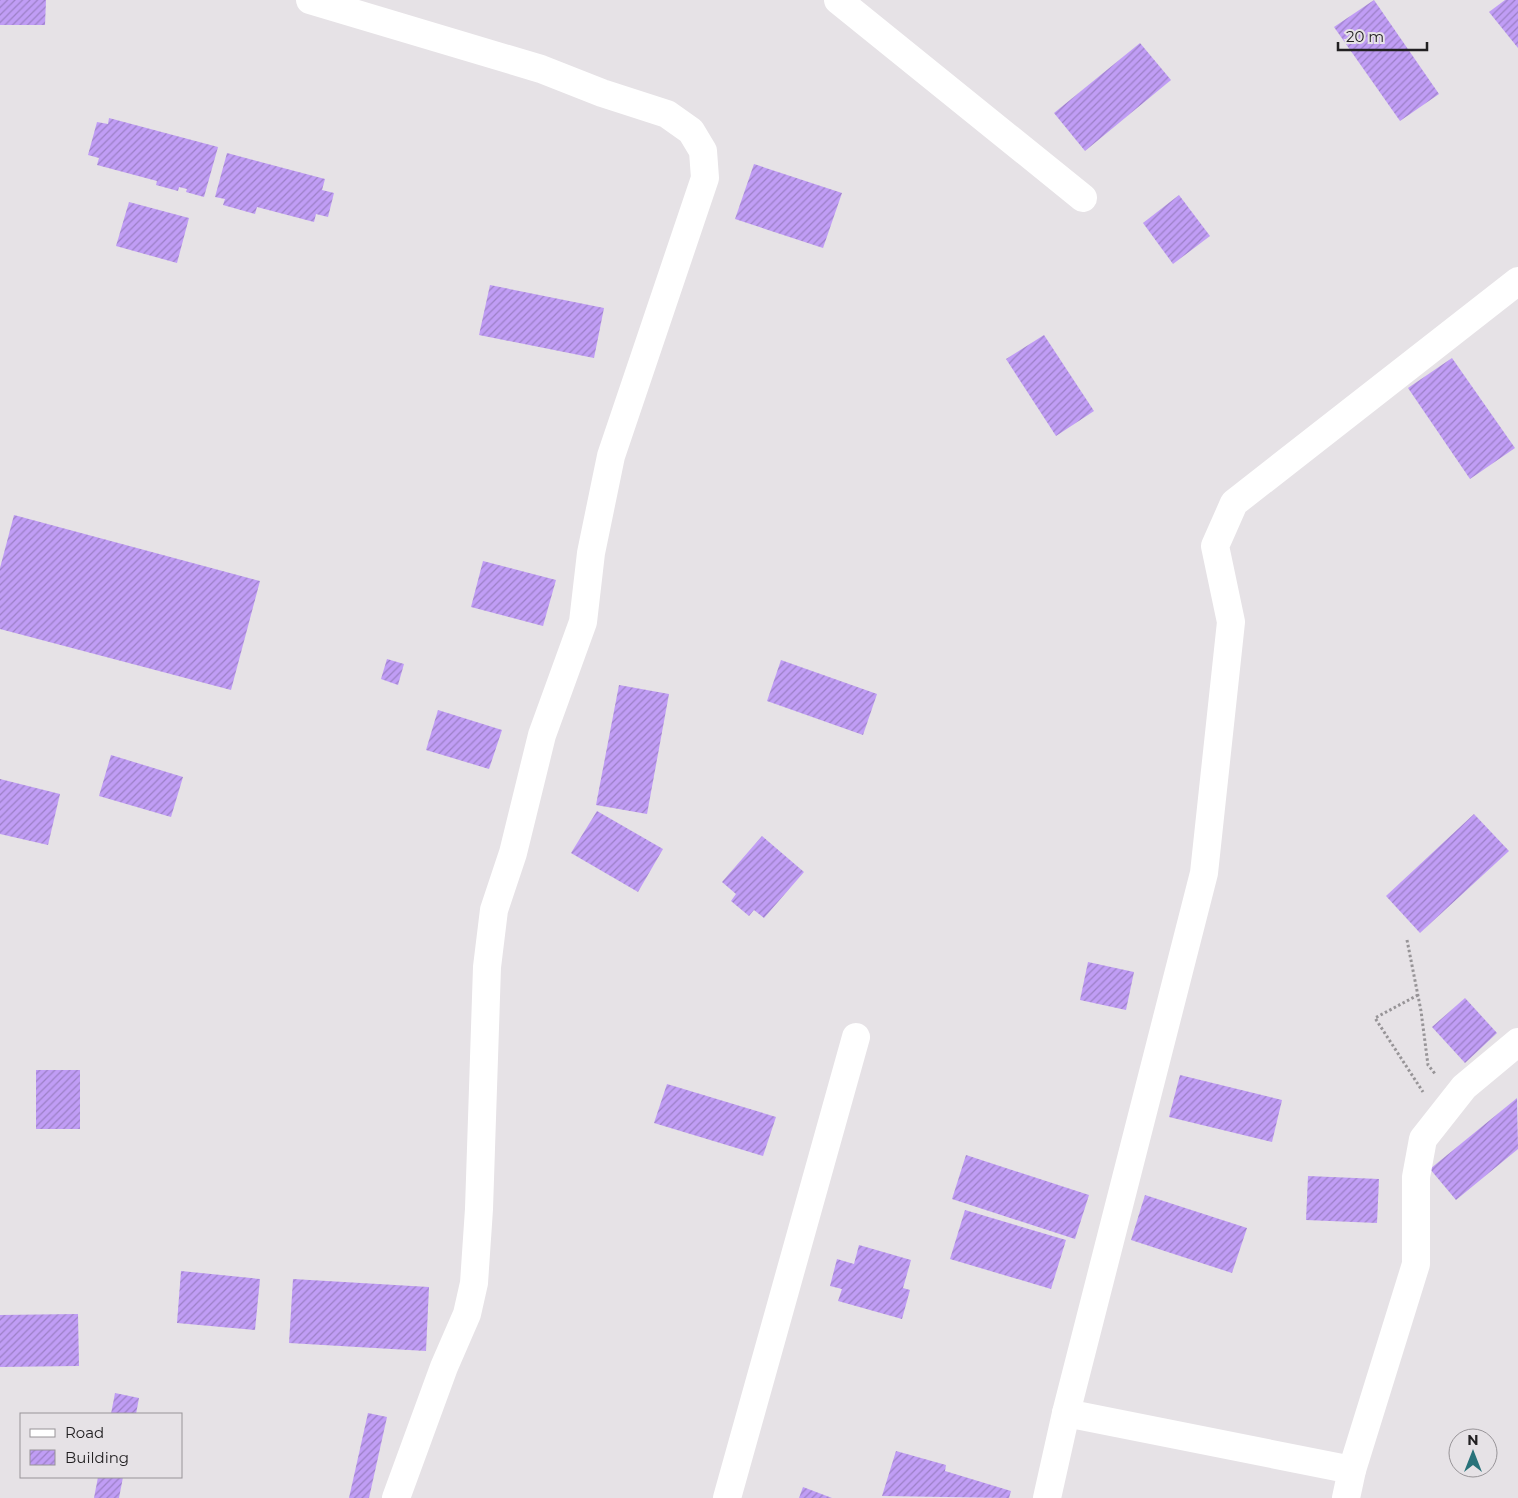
<svg xmlns="http://www.w3.org/2000/svg" width="1518" height="1498" viewBox="0 0 1518 1498" font-family="Montserrat,sans-serif">
<defs>
<pattern id="building-hatch" width="6" height="6" patternUnits="userSpaceOnUse" patternTransform="scale(1.25)"><rect width="6" height="6" fill="#c09df5"/><path d="M-1 1l2-2M0 6l6-6M5 7l2-2" fill="none" stroke="#9c80c6"/></pattern>
</defs>
<rect width="100%" height="100%" fill="#e6e2e6"/>
<!-- building -->
<g fill="url(#building-hatch)">
<path d="M0,0h46l-1,25h-45z"/>
<path d="M1374,0l65,94 -39,27 -66,-94z"/>
<path d="M1505,0h13v48l-29,-36z"/>
<path d="M1140,43l31,37 -86,71 -31,-38z"/>
<path d="M109,118l109,29 -14,50 -18,-5 1,-3 -8,-2 -1,4 -22,-6 1,-4 -60,-16 2,-7 -11,-3 9,-33 11,2z"/>
<path d="M227,153l98,26 -3,11 12,3 -6,24 -12,-3 -2,8 -57,-15 -2,7 -32,-9 2,-6 -10,-2z"/>
<path d="M754,164l88,29 -19,55 -88,-29z"/>
<path d="M1179,195l31,41 -37,28 -30,-41z"/>
<path d="M129,202l60,16 -12,45 -61,-17z"/>
<path d="M490,285l114,23 -10,50 -115,-23z"/>
<path d="M1044,335l50,76 -38,25 -50,-77z"/>
<path d="M1452,358l63,90 -45,31 -62,-91z"/>
<path d="M14,515l246,66 -29,109 -231,-61v-61z"/>
<path d="M483,561l73,19 -13,46 -72,-19z"/>
<path d="M387,659l17,5 -6,21 -17,-6z"/>
<path d="M781,660l96,34 -14,41 -96,-34z"/>
<path d="M619,685l50,9 -22,120 -51,-9z"/>
<path d="M438,710l64,20 -13,39 -63,-19z"/>
<path d="M111,755l72,22 -12,40 -72,-21z"/>
<path d="M0,779l60,15 -12,51 -48,-11z"/>
<path d="M597,811l66,38 -25,43 -67,-39z"/>
<path d="M1474,814l35,37 -89,82 -34,-37z"/>
<path d="M762,836l42,36 -40,46 -10,-8 -5,6 -18,-15 5,-7 -14,-12z"/>
<path d="M1088,962l46,10 -8,38 -46,-10z"/>
<path d="M1465,998l32,35 -32,30 -33,-36z"/>
<rect x="36" y="1070" width="44" height="59"/>
<path d="M1180,1075l102,25 -10,42 -103,-25z"/>
<path d="M667,1084l109,33 -13,39 -109,-33z"/>
<path d="M1517,1098l1,51 -62,51 -26,-31z"/>
<path d="M966,1155l123,40 -14,44 -123,-40z"/>
<path d="M1308,1176l71,3 -2,44 -71,-3z"/>
<path d="M1145,1195l102,33 -15,45 -101,-33z"/>
<path d="M965,1210l101,30 -15,49 -101,-30z"/>
<path d="M859,1245l52,15 -8,28 7,2 -8,29 -64,-18 4,-12 -12,-3 7,-27 17,5z"/>
<path d="M181,1271l79,8 -5,51 -78,-7z"/>
<path d="M293,1279l136,8 -3,64 -137,-8z"/>
<path d="M78,1314l1,52 -79,1v-52z"/>
<path d="M115,1393l24,5 -3,16h-25z"/>
<path d="M368,1413l19,4 -18,81h-20z"/>
<path d="M896,1451l50,14 -1,6 66,20 -2,7 -127,-2z"/>
<path d="M98,1477h25l-4,21h-25z"/>
<path d="M803,1487l29,11h-33z"/>
</g>
<g fill="none" stroke-linecap="round" stroke-linejoin="round">
<!-- path -->
<g stroke="#979497" stroke-width="3" stroke-dasharray="2.5 2.5" stroke-linecap="butt">
<path d="M1407,940l14,71 7,54 8,10"/>
<path d="M1418,995l-43,23 48,74"/>
</g>
<!-- minor -->
<g stroke="#fff" stroke-width="28">
<path d="M310,0l231,69 61,24 65,21 24,17 12,20 2,27 -94,278 -20,97 -8,69 -41,113 -29,118 -19,57 -7,57 -8,242 -5,74 -7,31 -23,53 -48,131"/>
<path d="M838,0l245,198"/>
<path d="M1066,1413l286,57"/>
<path d="M727,1498l129,-461"/>
<path d="M1047,1498l19,-85 138,-540 27,-251 -16,-76 19,-43 284,-222"/>
<path d="M1346,1498l6,-28 64,-206v-87l7,-38 41,-52 54,-45"/>
</g>
</g>
<!-- legend -->
<rect x="20" y="1413" width="162" height="65" fill="#e6e2e6" stroke="#989498"/>
<rect x="30" y="1429" width="25" height="8" fill="#ffffff" stroke="#989498"/>
<text x="65" y="1438" font-size="15" fill="#222022">Road</text>
<rect x="30" y="1450" width="25" height="15" fill="url(#building-hatch)" stroke="#989498"/>
<text x="65" y="1463" font-size="15" fill="#222022">Building</text>
<!-- north arrow -->
<g transform="translate(1473 1453)"><circle r="24" fill="#e6e2e6" stroke="#989498"/>
<path d="M0-4L9 19L0 12L-9 19Z" fill="#29727a"/>
<text y="-8" font-size="14" font-weight="bold" text-anchor="middle" fill="#222022">N</text>
</g>
<!-- scale -->
<path d="M1338 42v8h89v-8" fill="none" stroke="#222022" stroke-width="2.5"/>
<text x="1346" y="42" font-size="15" fill="#222022" stroke="#e6e2e6" stroke-width="4" paint-order="stroke">20 m</text>
</svg>
